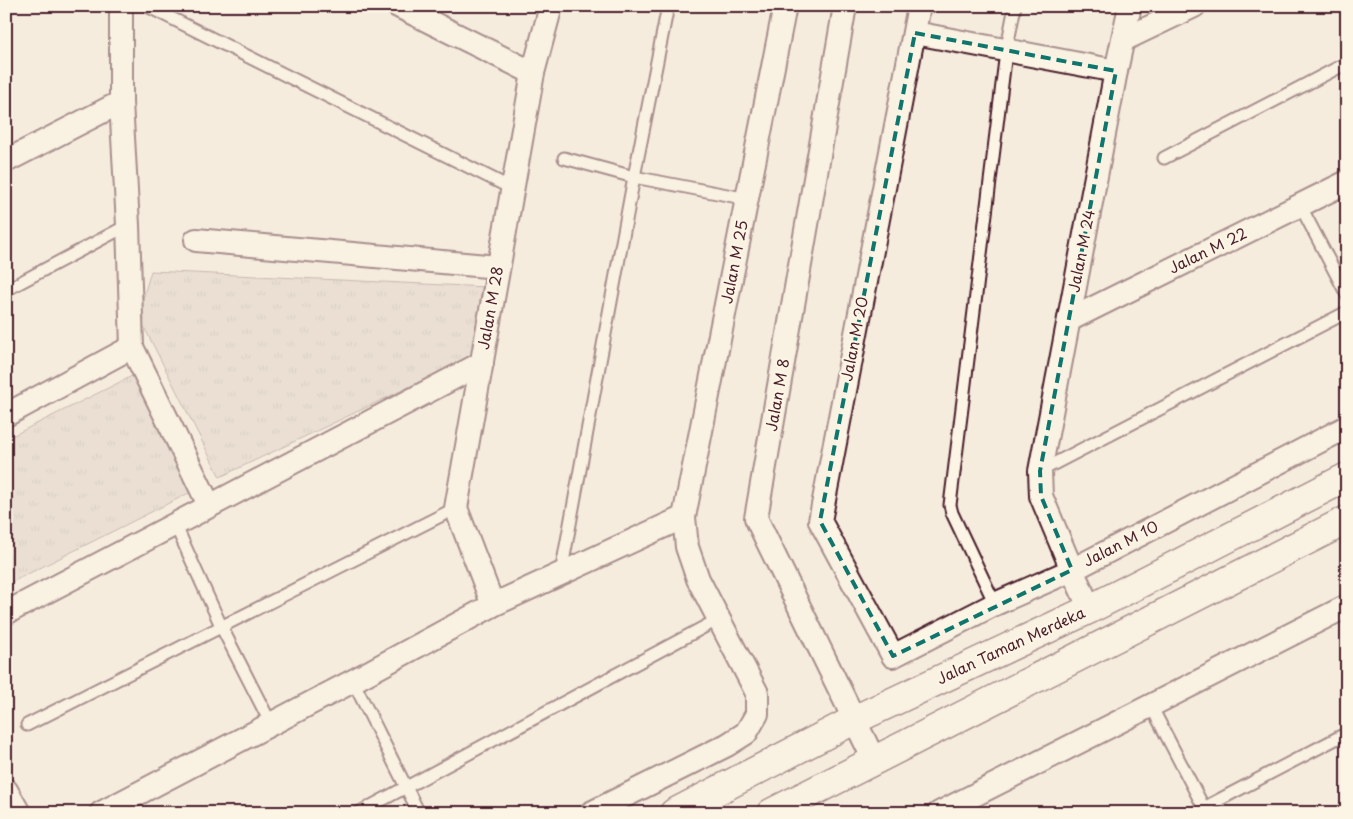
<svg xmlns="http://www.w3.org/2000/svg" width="1353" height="819" viewBox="0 0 1353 819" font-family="'Playpen Sans',sans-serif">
<defs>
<pattern id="grass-tufts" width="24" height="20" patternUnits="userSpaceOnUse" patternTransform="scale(1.25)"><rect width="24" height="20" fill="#dbcec4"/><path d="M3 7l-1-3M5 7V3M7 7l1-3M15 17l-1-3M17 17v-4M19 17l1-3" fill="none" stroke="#bdb0a9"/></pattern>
</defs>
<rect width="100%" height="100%" fill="#f5ecde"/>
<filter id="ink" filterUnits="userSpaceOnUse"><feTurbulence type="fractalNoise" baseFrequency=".02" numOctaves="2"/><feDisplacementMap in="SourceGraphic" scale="10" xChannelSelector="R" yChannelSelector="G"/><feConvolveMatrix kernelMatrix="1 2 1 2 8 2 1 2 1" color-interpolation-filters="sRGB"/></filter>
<g filter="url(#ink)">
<!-- grass -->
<g fill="url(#grass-tufts)" stroke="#927678">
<path d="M151,271l336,16 -13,69 -254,121 -82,-162z"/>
<path d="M138,373l59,116 -191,96v-146z"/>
</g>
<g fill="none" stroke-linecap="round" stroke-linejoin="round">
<defs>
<g id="service">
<path d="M147,6l366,183"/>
<path d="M564,158l70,19 114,22"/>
<path d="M1164,158l183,-95"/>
<path d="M1300,205l47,90"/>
<path d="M6,290l122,-65"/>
<path d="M1040,471l307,-159"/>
<path d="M175,524l47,104 49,96"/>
<path d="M561,573l73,-396 34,-171"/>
<path d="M995,604l-43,-91 -2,-8 56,-453 9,-46"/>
<path d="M353,681l66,132"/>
<path d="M1151,706l53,102"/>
<path d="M27,725l429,-217"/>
<path d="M358,813l361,-194"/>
<path d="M1194,813l153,-80"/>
</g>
<g id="minor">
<path d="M121,6v96l7,123 4,122 77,158"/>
<path d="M398,6l135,67"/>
<path d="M845,6l-89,512 118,242"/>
<path d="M919,6l-99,515 73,135 102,-52 77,-34 275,-143"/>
<path d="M915,33l201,38"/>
<path d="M1123,40l71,-34"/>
<path d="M6,161l115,-59"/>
<path d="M196,240l302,27"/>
<path d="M1069,320l278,-138"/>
<path d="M6,415l126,-68"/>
<path d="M493,605l-37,-97 77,-435 18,-67"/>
<path d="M1090,609l-18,-39 -31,-74 -1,-25 76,-400 14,-65"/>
<path d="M6,613l476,-250"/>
<path d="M6,790l13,23"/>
<path d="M101,813l252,-132 140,-76 191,-88"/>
<path d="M591,813l136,-68 19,-12 11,-19v-21l-59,-114 -11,-32 -3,-30 101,-511"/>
<path d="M939,813l408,-207"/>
</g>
<g id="secondary">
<path d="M674,813l180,-93 236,-111 257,-132"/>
<path d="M771,813l576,-293"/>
</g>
</defs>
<!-- service casing -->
<use href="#service" stroke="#4a1f2b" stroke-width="15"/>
<!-- minor casing -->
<use href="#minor" stroke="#4a1f2b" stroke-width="26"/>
<!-- secondary casing -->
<use href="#secondary" stroke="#4a1f2b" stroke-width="31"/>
<!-- service -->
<use href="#service" stroke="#fcf5e5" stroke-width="11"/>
<!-- minor -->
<use href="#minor" stroke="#fcf5e5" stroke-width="22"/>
<!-- secondary -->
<use href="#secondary" stroke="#fcf5e5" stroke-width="28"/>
</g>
</g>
<!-- marked area -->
<path d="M0 0H1353V819H0ZM915,33l201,38 -76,400 1,25 31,74 -179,86 -73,-135z" fill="#f5ecde" fill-opacity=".55" fill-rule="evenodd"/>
<path fill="none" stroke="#0f766e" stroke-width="4" stroke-dasharray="10 6" stroke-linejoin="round" d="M915,33l201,38 -76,400 1,25 31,74 -179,86 -73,-135z"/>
<g text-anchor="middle" stroke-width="4.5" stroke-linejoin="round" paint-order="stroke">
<!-- street labels -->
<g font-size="15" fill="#4a1f2b" stroke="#fcf5e5">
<text transform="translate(1082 251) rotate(-79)" y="5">Jalan M 24</text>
<text transform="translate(1208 251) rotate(-26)" y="5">Jalan M 22</text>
<text transform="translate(735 262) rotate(-79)" y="5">Jalan M 25</text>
<text transform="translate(491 308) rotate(-80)" y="5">Jalan M 28</text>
<text transform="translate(855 339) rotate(-79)" y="5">Jalan M 20</text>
<text transform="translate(778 395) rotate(-80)" y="5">Jalan M 8</text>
<text transform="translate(1121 544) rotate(-27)" y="5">Jalan M 10</text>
<text transform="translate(1011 646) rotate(-25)" y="5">Jalan Taman Merdeka</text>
</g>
</g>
<!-- margin -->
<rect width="1353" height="819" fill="none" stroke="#fcf5e5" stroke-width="25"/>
<rect x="12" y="12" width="1328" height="794" fill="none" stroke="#4a1f2b" stroke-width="2" filter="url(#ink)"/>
</svg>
